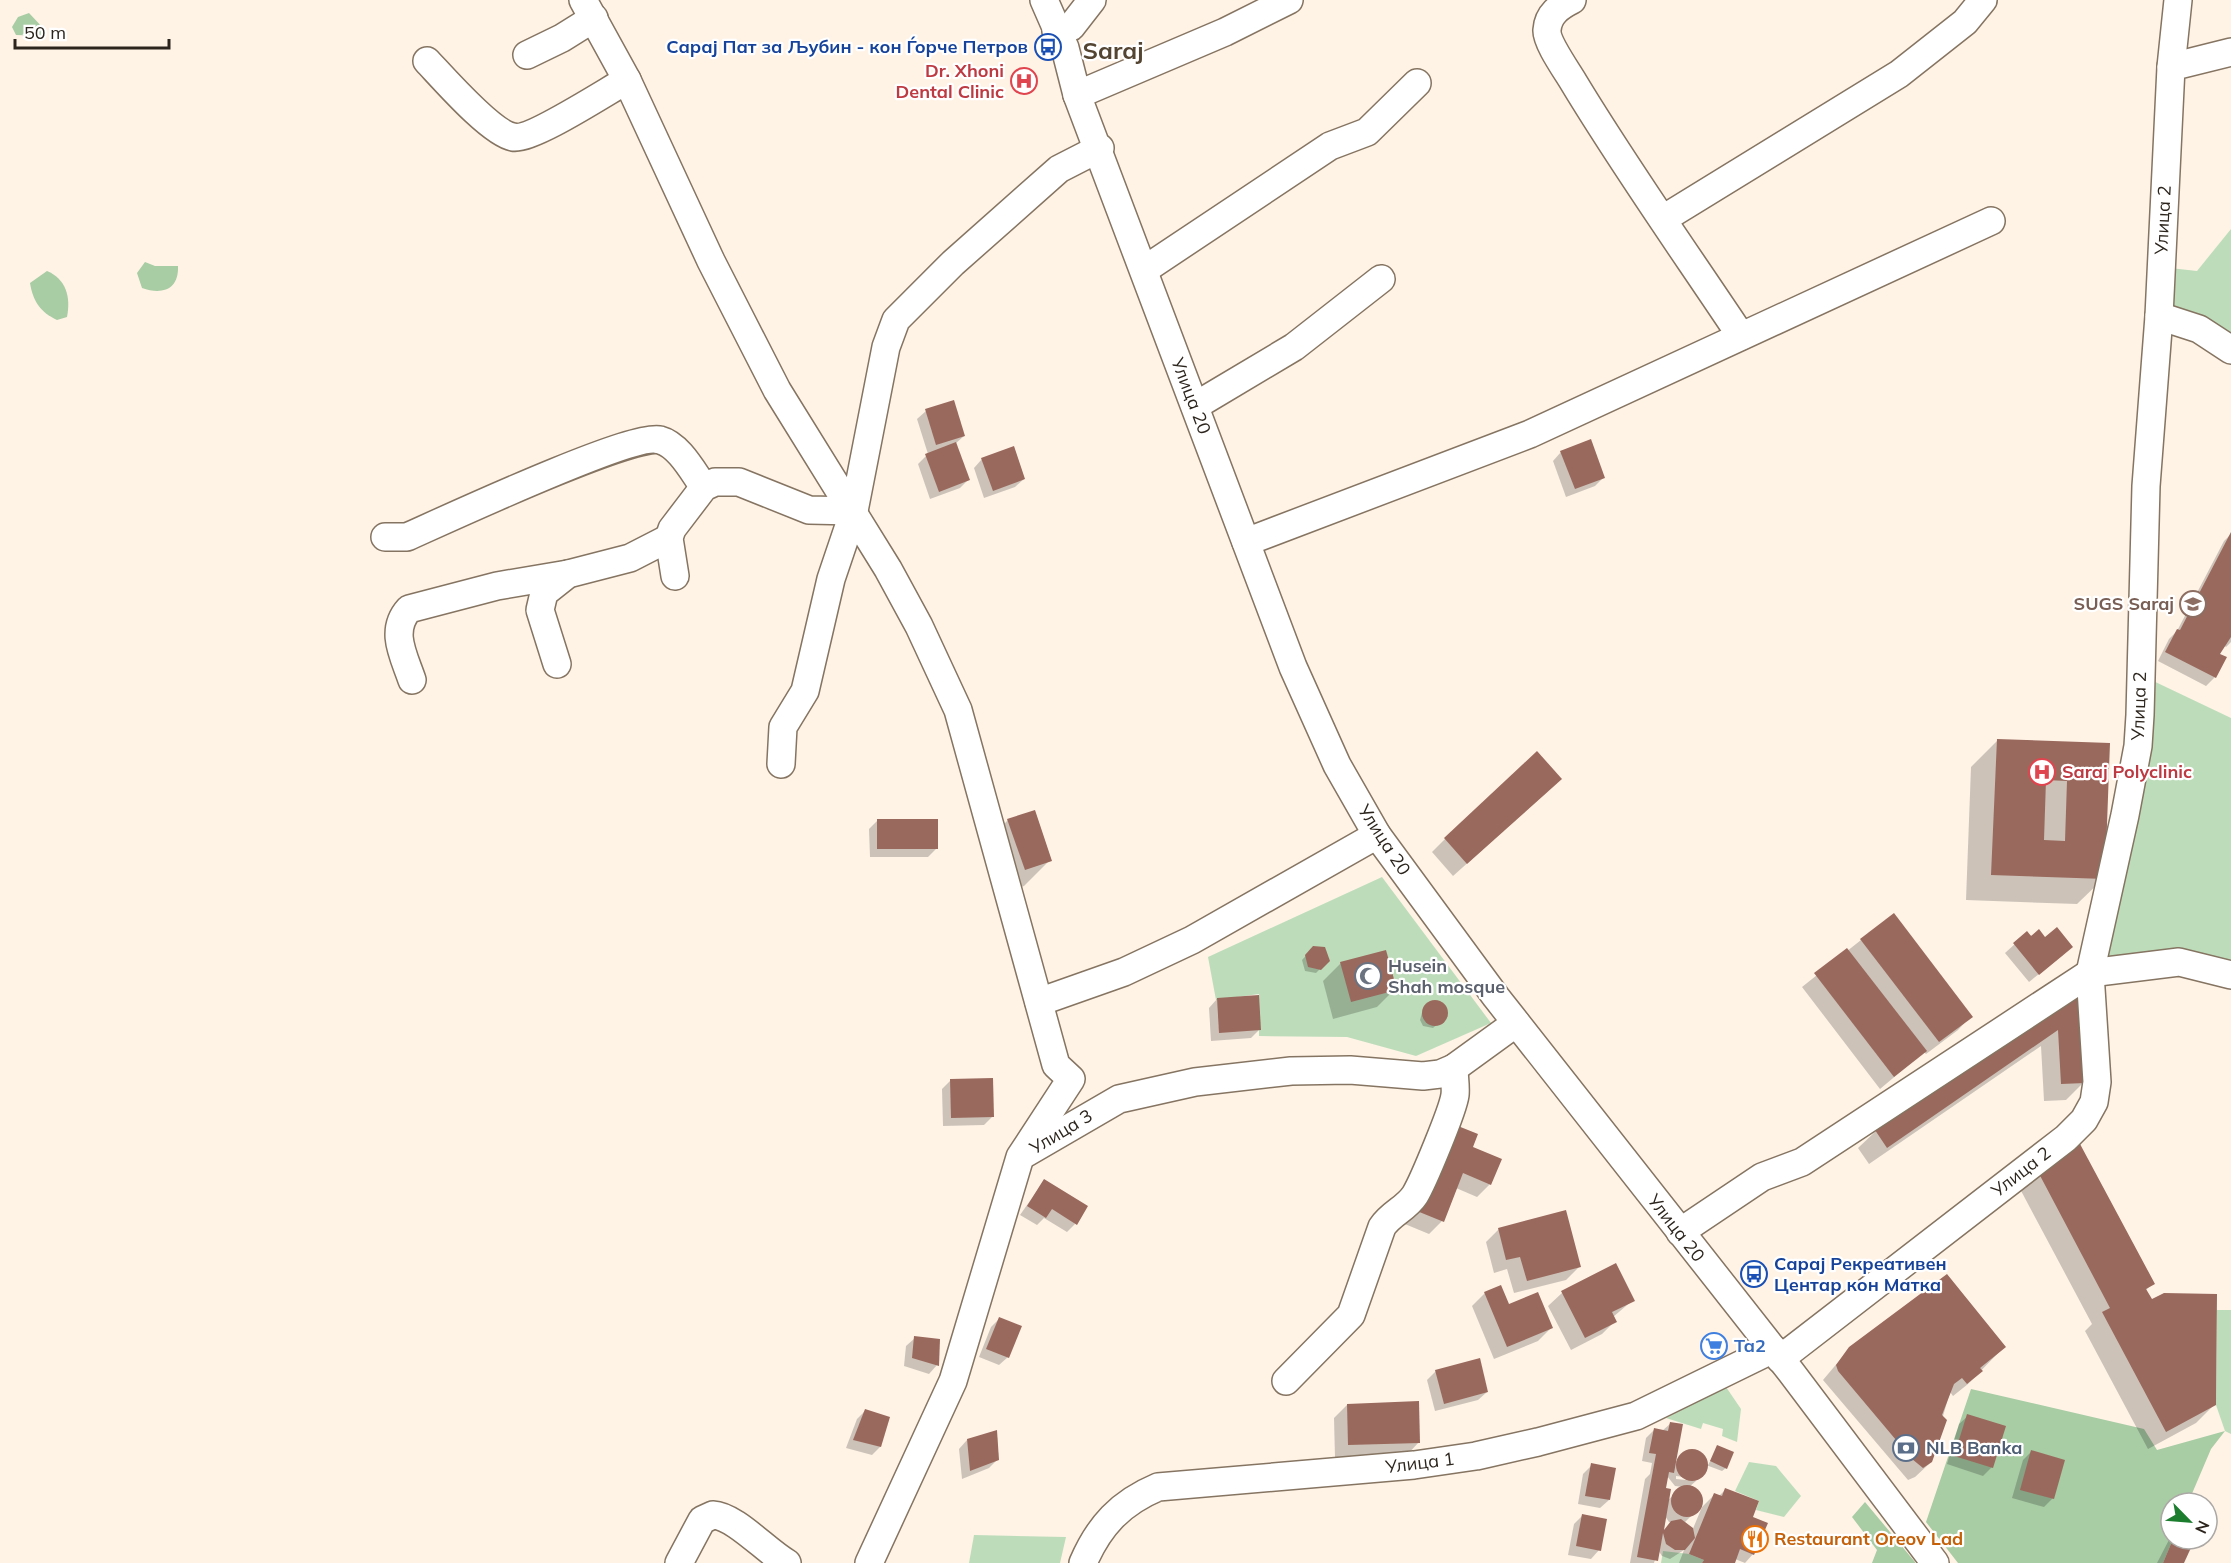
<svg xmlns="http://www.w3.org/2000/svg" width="2231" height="1563" viewBox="0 0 2231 1563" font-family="Mulish,sans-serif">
<rect width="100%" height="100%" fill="#fff3e6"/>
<!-- green -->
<g fill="#bdddba">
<path d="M2231,229v121l-71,-34 1,-49 36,4z"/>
<path d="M2147,678l84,40v257l-141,-2z"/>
<path d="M1382,877l109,146 -75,33 -69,-19 -88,-1v-42l-43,6 -8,-43z"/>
<path d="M2217,1310h14v124l-6,-3 -9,-26z"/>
<path d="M1726,1387l15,22 -4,33 -15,-6 1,-7 -20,-6 -2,6 -35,-11z"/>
<path d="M1749,1462l27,4 25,30 -17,21 -28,-7 3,-9 -24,-10z"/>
<path d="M974,1535l92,2 -6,26h-91z"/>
<path d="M1663,1551l26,3 15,6 -2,3h-41z"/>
</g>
<!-- forest -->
<g fill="#a8cca4">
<path d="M29,13l15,16v7l-28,-1 -4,-8 6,-10z"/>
<path d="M145,262l10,4h23c1,24 -16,29 -36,22l-5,-15z"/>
<path d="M47,271c19,8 24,26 20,46l-10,3c-17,-8 -24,-19 -27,-37z"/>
<path d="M1971,1389l173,40 13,21 68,-19 -14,18 -23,54h-17v36h2l-10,24h-205l-32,-41z"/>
<path d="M1865,1502l50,60v1h-43l5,-13 -25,-33z"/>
</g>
<!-- shadow -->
<g fill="#0003" fill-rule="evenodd">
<path d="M926,411l38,25 -9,8 13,36 -8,8 -30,11 -12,-35 10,-10 -11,-35z"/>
<path d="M1561,452l43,25 -9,9 -29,11 -13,-36z"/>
<path d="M982,459l42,20 -9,8 -31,11 -10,-30z"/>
<path d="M2231,534v108l-5,5 -3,-2 -5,10 -3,22 -9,9 -48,-25 11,-22 8,-8 47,-90z"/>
<path d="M1997,741l112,4 -5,133 -27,26 -111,-4 5,-133z"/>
<path d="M1547,792l-94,84 -21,-24 13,-13z"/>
<path d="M878,820l59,28 -9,9h-58l-1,-28z"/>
<path d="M1008,820l42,40 -26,26 -26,9 -16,-48z"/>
<path d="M2027,933l36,22 -34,27 -24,-29z"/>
<path d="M1861,940l110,76 -13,14 -32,24 -2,-2 -44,37 -78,-102z"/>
<path d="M1313,948l7,21 -4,4 -11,-2 -3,-11z"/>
<path d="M1341,963l54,26 -18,18 -44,12 -10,-38z"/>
<path d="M2077,991l7,91 -18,18 -22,1 -3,-55 -172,118 -11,-16 18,-17z"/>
<path d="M1217,999l42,31 -8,8 -40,3 -2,-33z"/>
<path d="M1434,1001l8,2 4,6v8l-13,11 -10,-2 -3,-6 3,-11z"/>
<path d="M950,1081l43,35 -9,9 -41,1 -1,-37z"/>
<path d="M1471,1148l19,36 -13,13 -21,-9 -14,33 -13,13 -29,-12z"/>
<path d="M2036,1170l117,113 -8,8 69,114 -18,18 -48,26 -63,-118 7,-7 -73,-137z"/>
<path d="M1044,1181l31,43 -8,8 -23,-14 -7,7 -17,-10z"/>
<path d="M1499,1229l80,38 -13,13 -52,13 -7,-24 -13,4 -8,-31z"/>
<path d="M1615,1265l18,35 -20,17 2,4 -13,13 -31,16 -23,-44 14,-13z"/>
<path d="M1485,1293l66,35 -13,13 -44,18 -22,-53z"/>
<path d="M999,1319l9,38 -9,8 -20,-8 12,-30z"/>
<path d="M915,1338l22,27 -8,9 -25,-8 2,-20z"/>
<path d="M2004,1347l-36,37 -15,12 -3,-4 -21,72 -14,13 -7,3 -85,-100 27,-32z"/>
<path d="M1436,1371l51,21 -9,8 -43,11 -8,-31z"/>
<path d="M1347,1405l72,37 -13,14 -71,2 -1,-40z"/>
<path d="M866,1410l14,37 -8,8 -26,-7 11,-29z"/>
<path d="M1968,1416l24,51 -9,9 -36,-12 12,-40z"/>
<path d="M1671,1423l3,40 15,-12 9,1 10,13 10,-18 8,21 -4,3 -16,-6 -1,8 -6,6 -23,-3v3l20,2 -7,6 4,1 8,11 -2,9 -14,14 7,9 10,-24 13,-13 4,2 7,-7 23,34 4,31 -8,9 -10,-4 -2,4h-54l5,-13 -14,9 -8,-3 -4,-6 -4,13h-24l15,-84 5,-5 2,-11 -10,-2 4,-23 8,-8 8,1zM1667,1476l8,10 8,1 -15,13 -4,-11zM1665,1516l4,6 5,1 -13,11z"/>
<path d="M967,1440l31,19 -9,9 -27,11 -3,-30z"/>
<path d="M2031,1452l22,46 -9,9 -32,-9 11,-38z"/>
<path d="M1592,1465l17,35 -9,8 -22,-4 5,-30z"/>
<path d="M1582,1516l17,34 -8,9 -23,-4 6,-31z"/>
<path d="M2171,1536v3h22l-10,24h-26z"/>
</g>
<!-- building -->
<g fill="#9a695d" fill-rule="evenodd">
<path d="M954,400l11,36 -29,9 -11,-36z"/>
<path d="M1591,439l14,39 -30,11 -15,-38z"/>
<path d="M956,442l14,38 -31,12 -14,-38z"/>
<path d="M1014,446l11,33 -32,12 -12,-33z"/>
<path d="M2231,532v105l-11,17 7,3 -11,21 -51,-26 12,-23 3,1z"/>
<path d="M1997,739l113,4 -5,136 -114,-4zM2046,780l21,1 -2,60 -21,-1z"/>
<path d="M1537,751l25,28 -95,85 -23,-26z"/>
<path d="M1035,810l17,51 -27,9 -18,-51z"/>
<rect x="877" y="819" width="61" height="30"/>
<path d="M1894,913l79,104 -34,25 -79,-103z"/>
<path d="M2057,927l16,20 -34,28 -26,-32 14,-12 4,5 8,-7 6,8z"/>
<path d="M1313,946l12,1 5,14 -9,9 -13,-3 -3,-12z"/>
<path d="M1847,948l80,103 -33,26 -80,-104z"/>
<path d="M1386,950l11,40 -46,12 -11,-40z"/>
<path d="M2078,988l7,95 -24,1 -3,-54 -171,118 -12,-18z"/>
<path d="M1259,995l2,35 -42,3 -2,-35z"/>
<circle cx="1435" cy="1013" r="13"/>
<path d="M993,1078l1,39 -43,1 -1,-39z"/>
<path d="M1448,1122l30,12 -5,13 29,12 -11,26 -28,-12 -19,49 -32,-13z"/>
<path d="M2080,1144l75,140 -9,5 6,10 12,-6 53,1 -1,111 -50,27 -64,-120 8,-4 -74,-140z"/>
<path d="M1044,1179l44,27 -11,19 -25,-16 -6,9 -19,-12z"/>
<path d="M1566,1210l15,57 -54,14 -7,-24 -14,3 -8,-32z"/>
<path d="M1616,1263l19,38 -23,11 5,10 -32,16 -24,-47z"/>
<path d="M1947,1274l59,73 -26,21 3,3 -16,13 -5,-6 -8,6 -12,31 5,5 -15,42 -9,6 -11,-9 -74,-88 -2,-6 13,-18z"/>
<path d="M1501,1285l8,19 29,-12 15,36 -46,19 -23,-55z"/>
<path d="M999,1317l23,9 -13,32 -23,-9z"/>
<path d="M914,1336l26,3 -1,27 -27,-8z"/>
<path d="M1480,1358l8,34 -44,12 -9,-34z"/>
<path d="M1419,1401l1,42 -72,2 -1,-41z"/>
<path d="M865,1409l25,8 -9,30 -28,-7z"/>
<path d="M1967,1414l39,12 -13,42 -39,-12z"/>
<path d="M1670,1422l13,2 -9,49 -5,-1 -3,16 5,1 -7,41 7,-9 10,-2 12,9 2,10 -10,12h-10l-9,-6 -3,-11 -5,28 -21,-4 19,-103 -7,-1 5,-25 14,3z"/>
<path d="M997,1430l2,30 -29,11 -3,-32z"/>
<path d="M1717,1445l17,7 -7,17 -17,-8z"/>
<circle cx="1692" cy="1465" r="16"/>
<path d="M2031,1450l34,10 -11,39 -34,-9z"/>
<path d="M1591,1463l25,5 -6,32 -25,-4z"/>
<circle cx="1687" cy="1501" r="16"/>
<path d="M1725,1488l34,13 -6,16 15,6 -14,32 -14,-6 -5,14h-33l2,-3 -15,-6 25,-61 8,3z"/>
<path d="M1582,1514l25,5 -6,32 -25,-5z"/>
<path d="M2173,1539h22l-11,24h-21z"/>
</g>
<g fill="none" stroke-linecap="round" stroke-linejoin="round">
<defs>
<g id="minor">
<path d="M583,0l44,80 84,181 66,129 111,179 31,57 39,84 98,355 15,14 -51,78 -67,224 -84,182"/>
<path d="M1044,0l21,48 12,47 216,572 44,98 40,70 119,162 295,375 144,191"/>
<path d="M1572,0c-12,6 -24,14 -25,30 -1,12 20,41 27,53 52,86 111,169 167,253"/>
<path d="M1056,31l15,-4 21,-27"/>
<path d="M527,55l35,-17 32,-20"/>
<path d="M427,61c17,18 64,72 86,76 18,4 94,-46 114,-57"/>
<path d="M2171,67l7,-67"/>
<path d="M1077,95l148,-63 64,-32"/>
<path d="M1663,219l236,-145 66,-52 18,-22"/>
<path d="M1144,270l186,-124 37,-14 50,-49"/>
<path d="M2159,316l40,13 32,21"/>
<path d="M1195,406l99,-59 87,-68"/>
<path d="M385,537h22c36,-16 227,-105 253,-97 19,5 33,32 44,47"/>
<path d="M1246,542l284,-108 461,-213"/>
<path d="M675,576l-6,-38 3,-9 32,-42 11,-5h24l70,28 45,1"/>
<path d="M557,664l-17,-54 4,-17 24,-19 62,-16 39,-20"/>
<path d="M412,680c-8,-24 -23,-49 -3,-71l88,-23 71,-12"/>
<path d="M781,764l2,-37 22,-36 26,-112 23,-68 32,-164 10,-27 57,-57 106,-94 41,-21"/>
<path d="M1039,1002l85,-30 68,-32 185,-105"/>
<path d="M1026,1153l93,-54 76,-17 96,-11 59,-1 73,6 17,-2 14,-6 62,-45"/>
<path d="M1680,1232l82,-55 40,-15 288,-189 89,-11 52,13"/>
<path d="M1780,1359l286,-221 18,-18 10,-18 3,-20 -7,-109 35,-158 13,-69 2,-31 6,-229 13,-170 12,-249 60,-15"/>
<path d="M1286,1381l65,-66 31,-88c9,-14 24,-18 33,-32 8,-13 38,-85 40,-100 1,-8 -1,-19 -1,-27"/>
<path d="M679,1563l23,-43 11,-5c22,1 53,36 74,48"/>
<path d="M1083,1563c16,-37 37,-60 75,-76l256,-22 62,-9 62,-14 98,-26 137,-67"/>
</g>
</defs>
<!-- minor casing -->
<use href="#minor" stroke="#857461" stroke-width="30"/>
<!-- minor -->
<use href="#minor" stroke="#fff" stroke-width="27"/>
</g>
<!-- icons -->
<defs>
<symbol id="bus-ring" viewBox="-11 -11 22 22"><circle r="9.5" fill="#fff" stroke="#1a4fb4" stroke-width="1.5"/><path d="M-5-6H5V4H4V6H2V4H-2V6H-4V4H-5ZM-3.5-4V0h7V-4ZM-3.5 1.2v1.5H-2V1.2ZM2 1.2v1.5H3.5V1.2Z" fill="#1a4fb4"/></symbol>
<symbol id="hospital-ring" viewBox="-11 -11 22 22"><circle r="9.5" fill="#fff" stroke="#e0444e" stroke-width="1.5"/><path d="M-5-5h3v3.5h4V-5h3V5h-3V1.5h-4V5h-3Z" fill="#e0444e"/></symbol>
<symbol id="school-ring" viewBox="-11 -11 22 22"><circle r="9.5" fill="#fff" stroke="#8d6e63" stroke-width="1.5"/><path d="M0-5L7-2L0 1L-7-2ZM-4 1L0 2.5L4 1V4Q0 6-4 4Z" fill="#8d6e63"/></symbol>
<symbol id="mosque-ring" viewBox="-11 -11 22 22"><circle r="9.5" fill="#fff" stroke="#6b7280" stroke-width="1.5"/><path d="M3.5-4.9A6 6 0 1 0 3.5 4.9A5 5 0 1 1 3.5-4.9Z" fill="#6b7280"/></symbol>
<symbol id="supermarket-ring" viewBox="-11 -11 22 22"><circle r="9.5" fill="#fff" stroke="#3f7fe0" stroke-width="1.5"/><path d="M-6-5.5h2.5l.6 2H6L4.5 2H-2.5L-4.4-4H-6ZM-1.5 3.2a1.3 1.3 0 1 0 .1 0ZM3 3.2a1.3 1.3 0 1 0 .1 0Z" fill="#3f7fe0"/></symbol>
<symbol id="bank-ring" viewBox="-11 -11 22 22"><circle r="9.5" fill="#fff" stroke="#5c6f8a" stroke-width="1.5"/><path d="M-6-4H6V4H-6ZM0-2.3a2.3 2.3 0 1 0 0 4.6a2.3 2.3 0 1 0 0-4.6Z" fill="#5c6f8a"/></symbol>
<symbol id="restaurant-ring" viewBox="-11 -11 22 22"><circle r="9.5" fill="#fff" stroke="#e8710a" stroke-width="1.5"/><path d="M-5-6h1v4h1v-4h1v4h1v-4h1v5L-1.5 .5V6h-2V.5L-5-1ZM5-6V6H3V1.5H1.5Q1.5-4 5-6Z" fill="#e8710a"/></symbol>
</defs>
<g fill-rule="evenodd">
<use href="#bus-ring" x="1033" y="32" width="30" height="30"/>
<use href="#hospital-ring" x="1009" y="66" width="30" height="30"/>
<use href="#school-ring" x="2178" y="589" width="30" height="30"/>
<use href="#hospital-ring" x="2027" y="757" width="30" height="30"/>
<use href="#mosque-ring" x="1353" y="961" width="30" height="30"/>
<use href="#bus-ring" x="1739" y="1259" width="30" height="30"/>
<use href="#supermarket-ring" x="1699" y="1331" width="30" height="30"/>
<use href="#bank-ring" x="1891" y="1433" width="30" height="30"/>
<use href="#restaurant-ring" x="1740" y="1524" width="30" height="30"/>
</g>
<g text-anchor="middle" stroke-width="4.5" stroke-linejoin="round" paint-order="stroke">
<!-- transit labels -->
<g font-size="18" font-weight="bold" fill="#164399" stroke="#fff" text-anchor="end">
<text x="1028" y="53">Сарај Пат за Љубин - кон Ѓорче Петров</text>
<text x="1774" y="1270" text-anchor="start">Сарај Рекреативен<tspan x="1774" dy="21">Центар кон Матка</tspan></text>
</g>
<!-- health labels -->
<g font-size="18" font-weight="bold" fill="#be3a42" stroke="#fff" text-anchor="end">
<text x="1004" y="77">Dr. Xhoni<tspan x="1004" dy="21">Dental Clinic</tspan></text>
<text x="2062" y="778" text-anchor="start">Saraj Polyclinic</text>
</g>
<!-- street labels -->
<g font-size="18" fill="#2c251d" stroke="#fff">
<text transform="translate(2163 220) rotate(-87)" y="6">Улица 2</text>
<text transform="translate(1191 396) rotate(69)" y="6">Улица 20</text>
<text transform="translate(2139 706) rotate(-88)" y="6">Улица 2</text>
<text transform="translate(1384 840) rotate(57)" y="6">Улица 20</text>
<text transform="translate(1061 1132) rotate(-31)" y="6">Улица 3</text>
<text transform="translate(2021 1172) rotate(-38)" y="6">Улица 2</text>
<text transform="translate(1676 1228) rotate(52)" y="6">Улица 20</text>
<text transform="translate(1420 1463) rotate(-7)" y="6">Улица 1</text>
</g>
<!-- education labels -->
<g font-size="18" font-weight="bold" fill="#785e54" stroke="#fff" text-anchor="end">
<text x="2174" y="610">SUGS Saraj</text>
</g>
<!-- worship labels -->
<g font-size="18" font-weight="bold" fill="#5b616d" stroke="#fff" text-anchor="start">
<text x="1388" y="972">Husein<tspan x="1388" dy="21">Shah mosque</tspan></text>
</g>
<!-- shop labels -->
<g font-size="18" font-weight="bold" fill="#366cbe" stroke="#fff" text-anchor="start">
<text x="1734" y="1352">Ta2</text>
</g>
<!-- service labels -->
<g font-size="18" font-weight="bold" fill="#4e5e75" stroke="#fff" text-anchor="start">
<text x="1926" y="1454">NLB Banka</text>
</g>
<!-- food labels -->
<g font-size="18" font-weight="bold" fill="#c56008" stroke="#fff" text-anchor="start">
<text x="1774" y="1545">Restaurant Oreov Lad</text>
</g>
<!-- district labels -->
<g font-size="24" font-weight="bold" fill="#544533" stroke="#fff">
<text x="1113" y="59">Saraj</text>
</g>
</g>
<!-- north arrow -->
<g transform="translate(2189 1521) rotate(115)"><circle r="28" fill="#ffffff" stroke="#aba8a5" stroke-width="1.5"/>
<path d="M0-4.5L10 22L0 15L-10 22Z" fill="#1d7d2f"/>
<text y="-9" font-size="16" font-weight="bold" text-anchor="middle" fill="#2c251d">N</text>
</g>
<!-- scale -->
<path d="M15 39v9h154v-9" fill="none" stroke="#2c251d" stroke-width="3"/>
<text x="24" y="39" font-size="18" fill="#2c251d" stroke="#ffffff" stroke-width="4.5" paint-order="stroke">50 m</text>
</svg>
